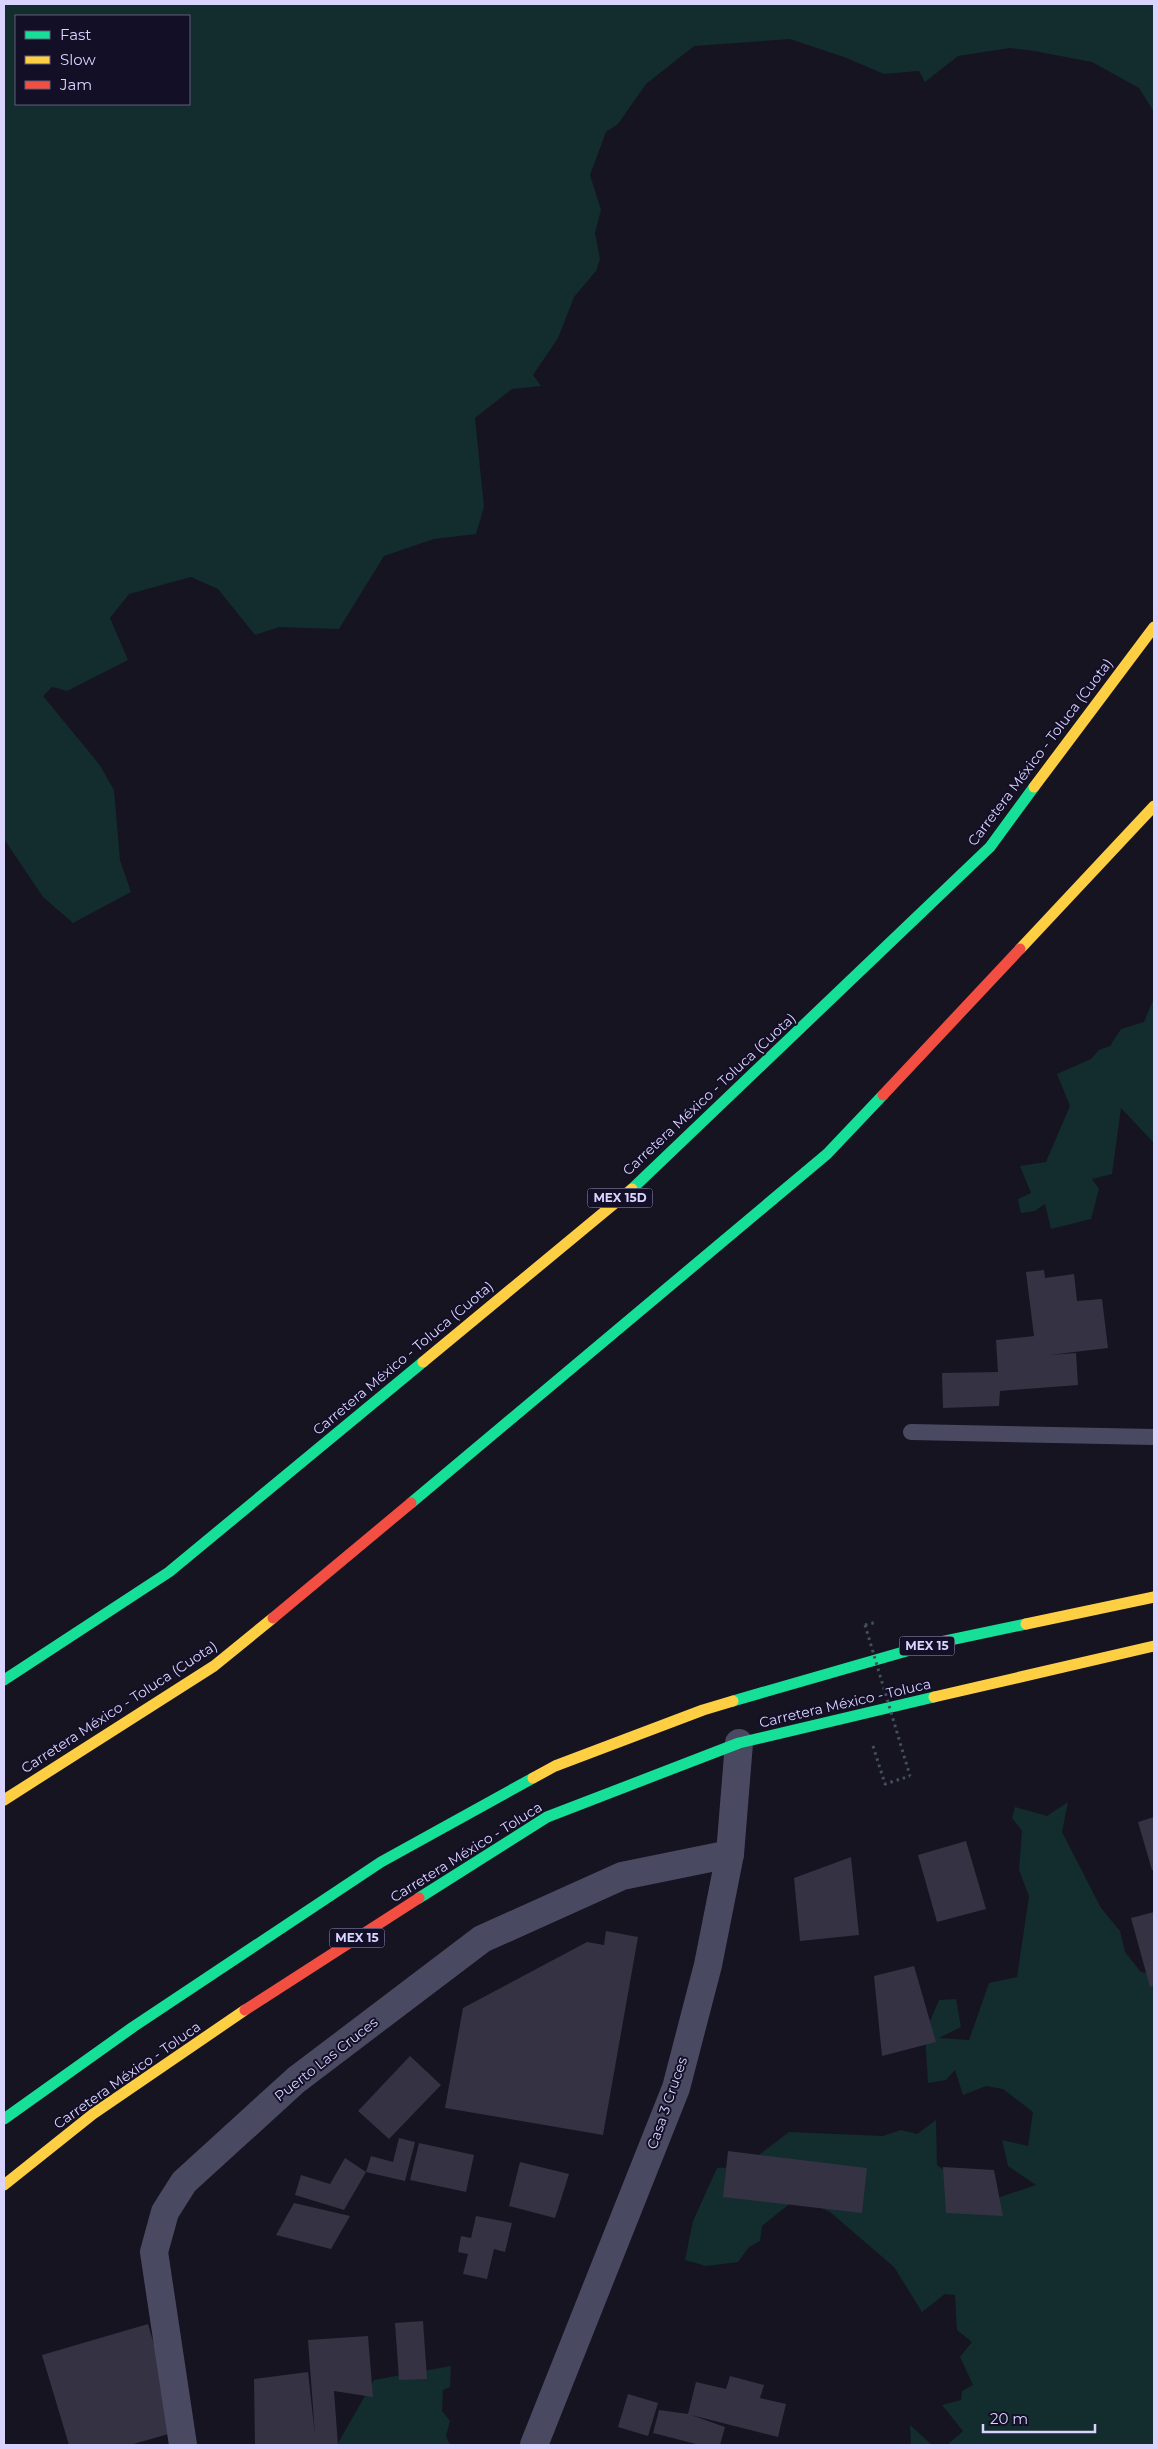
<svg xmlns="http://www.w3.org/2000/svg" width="1158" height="2449" viewBox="0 0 1158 2449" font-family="Montserrat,sans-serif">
<rect width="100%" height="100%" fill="#161421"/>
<!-- green -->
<g fill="#132c2d" fill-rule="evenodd">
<path d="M4,4h1150v108l-15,-24 -47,-26 -58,-11 -24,-3 -52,8 -33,26 -6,-11 -35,3 -40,-17 -54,-18 -96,7 -48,38 -28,40 -12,8 -16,43 11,35 -6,23 5,26 -4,12 -22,26 -16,41 -25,37 8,11 -29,3 -37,29 9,89 -8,27 -42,5 -50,17 -45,73 -60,-2 -24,8 -37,-46 -27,-12 -62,17 -19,24 18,42 -61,31 -15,-4 -9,9 56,68 15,26 6,70 11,32 -58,31 -30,-26 -39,-58zM16,16h173v88h-173z"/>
<path d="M1154,998v145l-33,-35 -9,66 -20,5 7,10 -8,30 -40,10 -6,-25 -10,7 -14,2 -3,-14 13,-6 -11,-27 26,-4 24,-56 -13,-32 34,-15 8,-9 11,-4 11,-17 23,-7z"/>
<path d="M1068,1802l-6,30 39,76 19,23 5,21 16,20 13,2v471h-207l16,-14 -21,-26 19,-5 1,-9 11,-6 -13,-28 12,-15 -15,-12 -2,-35 -10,-1 -23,18 -28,-45 -64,-55 -32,-15 -36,29 -2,15 -11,6 -11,15 -32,4 -21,-6 8,-39 24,-53 26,-1 46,-35 94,4 18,-6 16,4 19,-14 1,45 51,36 48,-16 -28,-19 -6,-26 26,6 5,-34 -30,-23 -17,-3 -23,9 -8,-25 -9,10 -18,3 -3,-50 14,-33 17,-1 5,28 -22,11 30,2 20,-57 28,-6 12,-81 -10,-26 3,-39 -10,-13 3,-11 32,9z"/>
<path d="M451,2366l-1,21 -7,3 -1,21 8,10 -4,15 4,9h-113l37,-65z"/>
<path d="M910,2425l22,20h-21z"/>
</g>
<!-- building -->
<g fill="#343243">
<path d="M1044,1270l1,8 29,-4 3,27 25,-2 6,49 -59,7 27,-2 2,32 -78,6 -1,15 -56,2 -1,-35 56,-1 -2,-32 38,-4 -8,-64z"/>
<path d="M1154,1817v53h-2l-14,-48z"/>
<path d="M966,1841l20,68 -49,13 -19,-67z"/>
<path d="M851,1857l8,78 -59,6 -6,-63z"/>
<path d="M1154,1912v73l-4,2 -19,-69z"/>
<path d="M606,1931l32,6 -35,198 -158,-27 18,-100 124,-66 17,3z"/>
<path d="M914,1966l22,76 -54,14 -8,-80z"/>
<path d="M410,2056l31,29 -52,54 -31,-28z"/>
<path d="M399,2138l16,4 -10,39 -39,-9 -22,38 -49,-15 6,-20 29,9 15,-26 21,14 5,-16 22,6z"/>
<path d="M419,2143l55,12 -8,37 -56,-12z"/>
<path d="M728,2151l139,17 -5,45 -139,-16z"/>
<path d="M520,2162l49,12 -14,44 -46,-12z"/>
<path d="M943,2167l51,3 9,46 -57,-3z"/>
<path d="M294,2203l56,13 -19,33 -55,-14z"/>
<path d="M476,2216l36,7 -7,29 -11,-3 -7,30 -24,-5 5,-20 -10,-2 3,-16 10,2z"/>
<path d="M423,2321l4,58 -28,1 -4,-57z"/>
<path d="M148,2324l31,107 -49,14h-61l-27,-90z"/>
<path d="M368,2336l5,61 -39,-6 4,54h-83l-1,-66 54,-7 7,63 -7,-95z"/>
<path d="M730,2376l34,9 -4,13 26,6 -8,33 -87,-22 34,12 -5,18h-20l-47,-12 6,-23 29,4 8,-32 30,7z"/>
<path d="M628,2394l30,9 -10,33 -30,-9z"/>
</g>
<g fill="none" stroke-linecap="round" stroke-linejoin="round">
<!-- path -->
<g stroke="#44505f" stroke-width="3" stroke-dasharray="2.5 4" stroke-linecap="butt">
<path d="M865,1625l12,-3"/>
<path d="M873,1746l12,38 25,-8"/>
</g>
<!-- lane -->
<path stroke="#4a4962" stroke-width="16" d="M911,1432l243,5"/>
<!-- street -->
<g stroke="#4a4962" stroke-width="28">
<path d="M183,2445l-29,-193 11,-40 19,-30 112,-102 186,-141 140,-63 108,-22"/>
<path d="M534,2445l142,-357 32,-123 22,-111 9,-111"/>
</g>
<!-- fast -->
<g stroke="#16e098" stroke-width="11">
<path d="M632,1189l358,-342 44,-60"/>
<path d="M411,1503l416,-349 56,-59"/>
<path d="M4,1680l165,-108 254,-210"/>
<path d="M733,1701l198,-57 95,-20"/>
<path d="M419,1898l128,-81 192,-74 195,-46"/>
<path d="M4,2119l129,-92 248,-165 152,-84"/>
</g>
<!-- slow -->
<g stroke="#ffcf43" stroke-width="11">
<path d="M1034,787l120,-160"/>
<path d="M1020,949l134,-143"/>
<path d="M423,1362l209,-173"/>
<path d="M1026,1624l128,-27"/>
<path d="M934,1697l220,-51"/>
<path d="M533,1778l22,-12 148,-56 30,-9"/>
<path d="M4,1800l210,-134 59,-48"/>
<path d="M4,2185l89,-71 152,-104"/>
</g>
<!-- jam -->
<g stroke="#f24e42" stroke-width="11">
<path d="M883,1095l137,-146"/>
<path d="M273,1618l138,-115"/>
<path d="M245,2010l174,-112"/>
</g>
<!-- path-bridge -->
<path stroke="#44505f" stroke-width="3" stroke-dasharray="2.5 4" stroke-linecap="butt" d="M865,1625l45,151"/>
</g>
<g text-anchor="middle" stroke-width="4" stroke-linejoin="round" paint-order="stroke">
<!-- shield labels -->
<g fill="#130f26" stroke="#9e99be" stroke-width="1">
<rect x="587.5" y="1188.5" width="65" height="19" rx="4"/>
<rect x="899.5" y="1636.5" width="55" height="19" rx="4"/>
<rect x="329.5" y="1928.5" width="55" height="19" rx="4"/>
</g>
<g font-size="12" font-weight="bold" fill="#d9d4ff">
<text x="620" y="1202">MEX 15D</text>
<text x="927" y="1650">MEX 15</text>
<text x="357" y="1942">MEX 15</text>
</g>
<!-- street labels -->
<g font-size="14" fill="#d9d4ff" stroke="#130f26">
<text transform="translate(1040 752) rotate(-53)" y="5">Carretera México - Toluca (Cuota)</text>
<text transform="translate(709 1094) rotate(-43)" y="5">Carretera México - Toluca (Cuota)</text>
<text transform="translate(403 1358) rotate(-40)" y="5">Carretera México - Toluca (Cuota)</text>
<text transform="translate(845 1703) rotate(-13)" y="5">Carretera México - Toluca</text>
<text transform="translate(119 1707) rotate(-33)" y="5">Carretera México - Toluca (Cuota)</text>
<text transform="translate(466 1852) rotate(-32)" y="5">Carretera México - Toluca</text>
<text transform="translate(326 2059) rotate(-38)" y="5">Puerto Las Cruces</text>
<text transform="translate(127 2075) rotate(-35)" y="5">Carretera México - Toluca</text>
<text transform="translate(667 2103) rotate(-71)" y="5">Casa 3 Cruces</text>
</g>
</g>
<!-- border -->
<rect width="1158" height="2449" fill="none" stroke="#d9d4ff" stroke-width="10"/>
<!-- legend -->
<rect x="15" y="15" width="175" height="90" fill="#130f26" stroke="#625e7d"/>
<rect x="25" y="31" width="25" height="8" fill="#16e098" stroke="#625e7d"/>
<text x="60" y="40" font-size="15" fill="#d9d4ff">Fast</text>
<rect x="25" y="56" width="25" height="8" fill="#ffcf43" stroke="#625e7d"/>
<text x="60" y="65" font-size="15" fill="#d9d4ff">Slow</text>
<rect x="25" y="81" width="25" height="8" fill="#f24e42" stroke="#625e7d"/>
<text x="60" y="90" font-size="15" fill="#d9d4ff">Jam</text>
<!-- scale -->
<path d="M983 2424v8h112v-8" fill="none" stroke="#d9d4ff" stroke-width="2.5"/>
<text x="990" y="2424" font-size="15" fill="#d9d4ff" stroke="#130f26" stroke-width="4" paint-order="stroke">20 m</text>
</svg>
